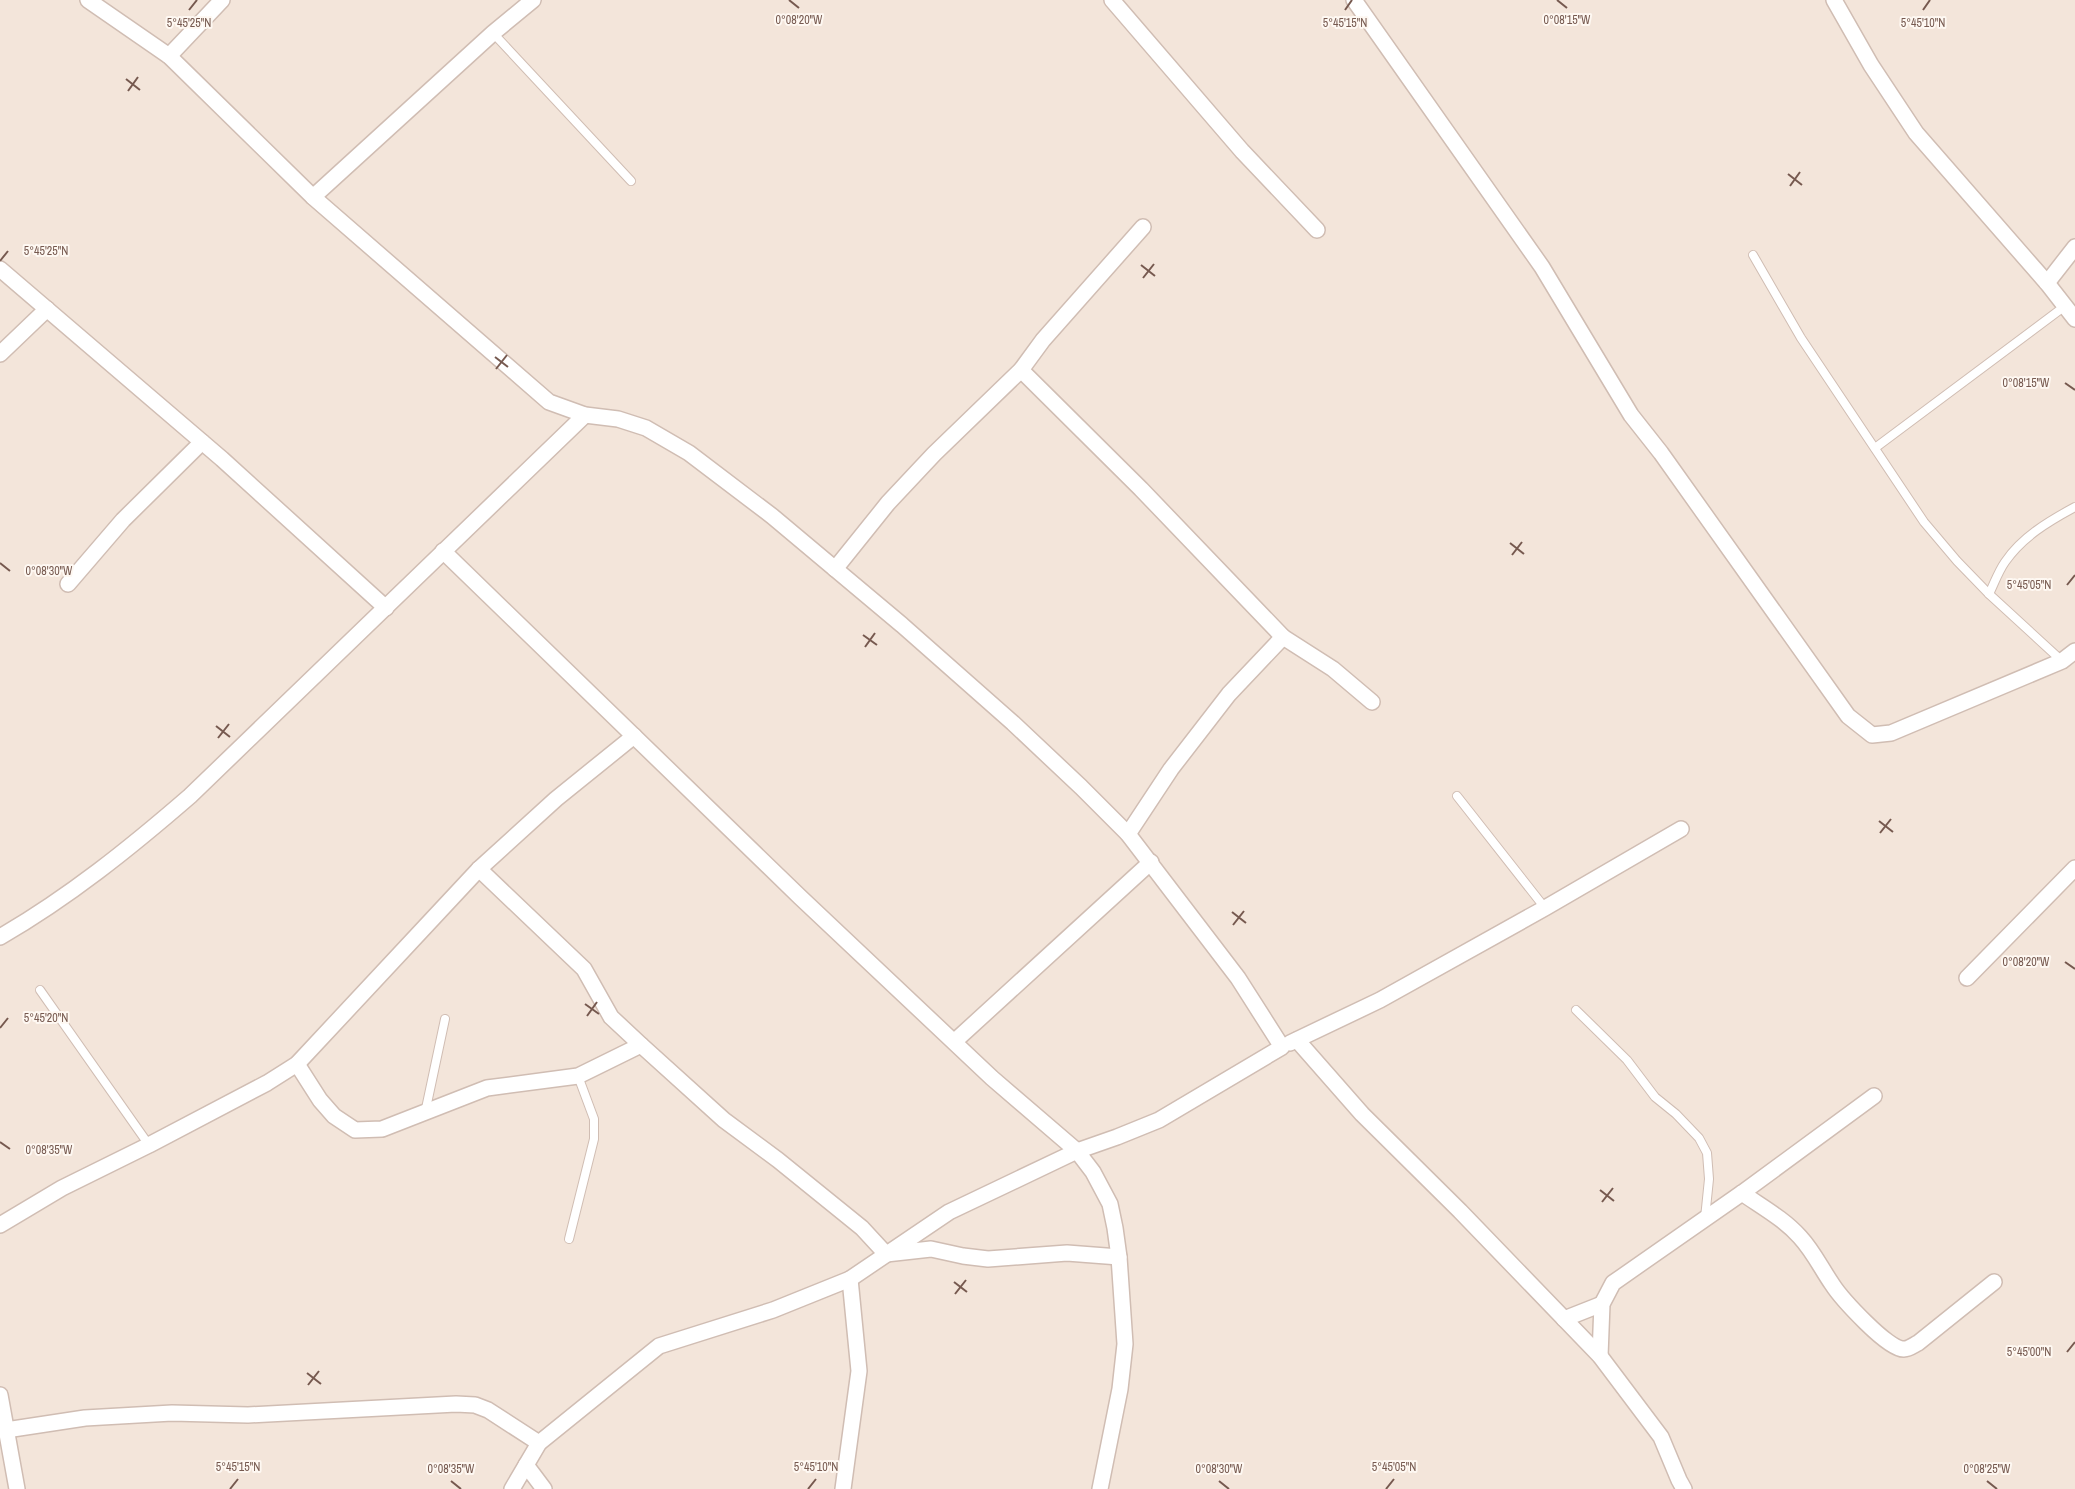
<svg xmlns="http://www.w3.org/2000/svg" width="2075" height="1489" viewBox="0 0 2075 1489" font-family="'Archivo Narrow',sans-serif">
<rect width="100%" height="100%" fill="#fcf4eb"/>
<!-- residential -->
<rect fill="#f3e5da" x="0" y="0" width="2075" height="1489"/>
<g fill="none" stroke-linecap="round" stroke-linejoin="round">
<defs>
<g id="service">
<path d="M493,33l138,148"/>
<path d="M1753,255l48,83 123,184 33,39 32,33 73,67"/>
<path d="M1875,448l190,-142"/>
<path d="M1989,594c5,-10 9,-22 16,-32 17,-25 44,-41 70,-55"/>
<path d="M1457,796l88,112"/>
<path d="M40,990l109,155"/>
<path d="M1576,1010l51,50 28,37 21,17 23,24 8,15 2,26 -4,39"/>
<path d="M425,1113l20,-94"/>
<path d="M569,1239l25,-100v-20l-16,-43"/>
</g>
<g id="minor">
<path d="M88,0l81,56 144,141 236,205 36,13 33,4 28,9 43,25 83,63 130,109 111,98 68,64 47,47 110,144 44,69 -123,73 -42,17 -40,14 -128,61 -99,67 -77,31 -114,36 -120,97 -27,46"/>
<path d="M1112,0l130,151 75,79"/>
<path d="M1354,0l188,267 89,148 30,38 187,263 24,19 19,-2 171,-72 13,-10"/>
<path d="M1834,0l37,65 45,68 131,150 28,36"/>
<path d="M169,56l53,-56"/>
<path d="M313,197l180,-164 40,-33"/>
<path d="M0,269l222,190 164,149"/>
<path d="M2047,283l28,-36"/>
<path d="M0,354l47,-45"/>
<path d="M1021,370l120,119 142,148 50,32 39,33"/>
<path d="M443,551l357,346 192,181 85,73 16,21 17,32 5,24 4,29 6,87 -5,45 -20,100"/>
<path d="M835,569l53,-66 46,-49 87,-84 22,-30 100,-113"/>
<path d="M68,584l55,-64 79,-78"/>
<path d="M1128,834l43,-65 58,-75 54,-57"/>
<path d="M479,869l105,100 27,48 30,28 83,75 54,40 84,68 24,26 45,-5 32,7 25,3 79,-6 52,4"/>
<path d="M0,937c69,-40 130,-89 190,-141l395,-381"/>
<path d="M1967,978l108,-110"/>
<path d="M1297,1040l65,74 98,97 140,145 61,81 18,43 5,9"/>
<path d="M955,1041l196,-179"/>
<path d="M1290,1043l90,-43 165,-92 136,-79"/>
<path d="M297,1064l23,36 14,16 21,14 27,-1 105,-41 91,-12 63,-31"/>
<path d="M1742,1193c20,14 42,26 58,44 13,14 21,31 32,47 9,14 57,67 72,65 5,0 10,-4 14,-6l76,-61"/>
<path d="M0,1225l62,-37 87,-43 118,-62 30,-19 182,-195 77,-70 78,-63"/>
<path d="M1564,1319l38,-15"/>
<path d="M1600,1356l2,-52 11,-21 129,-90 132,-97"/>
<path d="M0,1395l17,94"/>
<path d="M6,1430l79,-12 87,-5 76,2 208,-11 19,1 13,5 51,33"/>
<path d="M526,1465l18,24"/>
<path d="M843,1489l16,-118 -9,-92"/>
</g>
</defs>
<!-- service casing -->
<use href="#service" stroke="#d0bdb3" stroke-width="10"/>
<!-- minor casing -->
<use href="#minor" stroke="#d0bdb3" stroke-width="18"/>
<!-- service -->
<use href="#service" stroke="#fff" stroke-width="8"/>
<!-- minor -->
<use href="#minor" stroke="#fff" stroke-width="15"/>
</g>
<!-- ticks -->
<path fill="none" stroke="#76594f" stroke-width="2" d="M789,0l10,8M1557,0l10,8M189,10l8,-10M1345,10l7,-10M1923,10l7,-10M126,79l14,11M128,91l10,-14M1788,174l14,11M1790,186l10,-14M0,261l8,-10M1141,265l14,11M1143,278l11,-14M495,357l13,10M496,369l11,-14M2065,383l10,7M1510,543l14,11M1512,555l10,-13M0,563l10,8M2067,585l8,-10M863,635l14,10M865,647l10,-14M216,726l14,11M218,738l11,-14M1879,821l14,11M1880,833l11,-14M1232,912l14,11M1233,925l11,-14M2065,962l10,7M585,1004l14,10M587,1016l10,-14M0,1028l8,-10M0,1142l10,7M1600,1190l14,11M1602,1202l11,-14M954,1282l13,10M955,1294l11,-14M2067,1352l8,-10M307,1373l14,11M308,1385l11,-14M451,1481l10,8M1219,1481l10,8M1987,1481l10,8M230,1489l8,-10M808,1489l8,-10M1386,1489l8,-10"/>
<g font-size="12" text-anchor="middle" fill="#76594f" stroke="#fef8f2" stroke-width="4" stroke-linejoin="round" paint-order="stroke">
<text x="799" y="24">0°08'20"W</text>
<text x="1567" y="24">0°08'15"W</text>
<text x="189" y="27">5°45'25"N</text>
<text x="1345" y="27">5°45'15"N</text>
<text x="1923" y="27">5°45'10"N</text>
<text x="46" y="255">5°45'25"N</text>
<text x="2026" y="387">0°08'15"W</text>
<text x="49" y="575">0°08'30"W</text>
<text x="2029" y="589">5°45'05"N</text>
<text x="2026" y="966">0°08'20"W</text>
<text x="46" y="1022">5°45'20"N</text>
<text x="49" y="1154">0°08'35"W</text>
<text x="2029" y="1356">5°45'00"N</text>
<text x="238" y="1471">5°45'15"N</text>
<text x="816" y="1471">5°45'10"N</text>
<text x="1394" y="1471">5°45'05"N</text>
<text x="451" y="1473">0°08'35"W</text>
<text x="1219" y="1473">0°08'30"W</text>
<text x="1987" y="1473">0°08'25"W</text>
</g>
</svg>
